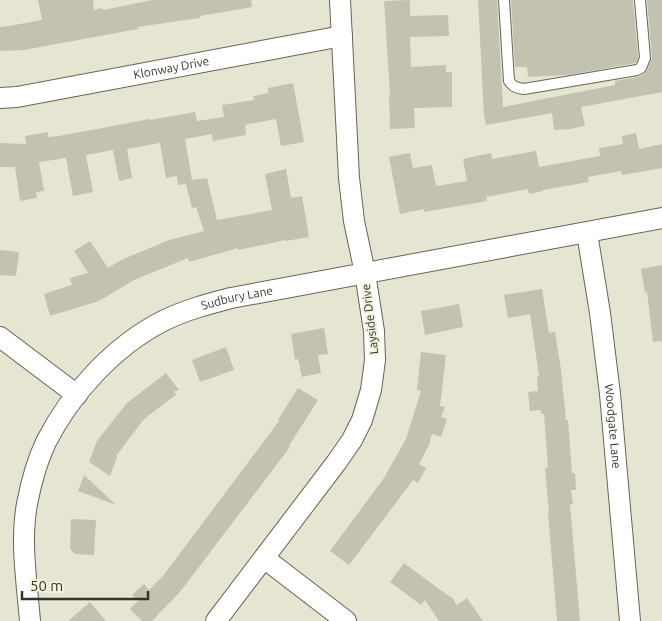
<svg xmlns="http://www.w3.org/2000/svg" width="662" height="621" viewBox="0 0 662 621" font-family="Ubuntu,sans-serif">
<rect width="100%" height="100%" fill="#e6e5d2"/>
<!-- building -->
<g fill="#c3c2b0">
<path d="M38,0h55l1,10 8,-2 1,2 49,-10h99l1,7 -52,9v2l-63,9 1,2 -114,21 -24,1v-24l9,-1 33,-6z"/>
<path d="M410,0v16l38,-1 1,21 -39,1 1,30 35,-2v7h6v35l-38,1 1,20 -25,1 -1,-35h1l-6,-93z"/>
<path d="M478,0h19l6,107 112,-22v-4l23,-4 6,-3 3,-3 5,-13 -5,-58h15v92l-81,15 4,19 -15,3 -16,1 -2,-17 -66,12 -2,-9z"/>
<path d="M511,0h122l5,57 -2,6 -68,12 -40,2 -1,-10h-12z"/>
<path d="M293,83l11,59 -23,4 -5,-27 -31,6 1,10 -33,6 -1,-7 -27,5 7,41 15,-2 10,42 55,-10 -7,-36 21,-5 5,29 11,-2 7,41 -23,4v-1l-48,10v-2l-49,14 -1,-4 -54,22 -35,21 -49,15 -6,-22 28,-9 -2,-7 18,-5 -14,-22 16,-10 18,27 13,-8 48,-20 35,-9 -8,-24 -4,1 -6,-24 -8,1 -1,-9 -11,2 -6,-35 -33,6 5,29 -13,3 -6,-31 -27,5 7,37 -20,4 -7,-38 -27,4 5,29 -8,1 1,6 -17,3 -5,-34h-15v-24l26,1 -1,-8 23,-4v5l11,-1 91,-17v1l45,-8 2,9 27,-4 -2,-12 32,-5 -1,-4 15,-3v-5z"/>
<path d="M636,133l3,16 23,-5v24l-40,7 -1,-4 -33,6 1,5 -46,8v1l-14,3 -1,-5 -42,8 1,4 -63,11v-3l-24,5 -11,-57 21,-4 3,15 19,-3 4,21 31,-5 -4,-22 28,-6 1,6 44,-8 3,16 61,-11 -1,-8 24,-4 -1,-8z"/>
<path d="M0,250l19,2 -3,24 -16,-1z"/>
<path d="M662,265v76l-9,1 -6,-50 -2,1 -4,-24z"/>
<path d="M542,289l7,44 6,-1 6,38 5,50h2l4,53h3l1,17h-5l2,14h-3l10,117h-23l-9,-108h1l-4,-45 3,-1 -4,-53h-3v-4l-11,1 -2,-19 10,-1 -1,-15h2l-9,-62 -22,4 -4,-23z"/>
<path d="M459,304l4,23 -38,8 -4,-24z"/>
<path d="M324,328l4,26 -10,1 3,18 -19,4 -4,-18 -3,1 -4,-26z"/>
<path d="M226,347l8,23 -34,12 -8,-22z"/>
<path d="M421,352l25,3 -6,51 5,1 -4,10 6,2 -6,18 -9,-3 -3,11 -10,19 7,4 -8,15 -5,-3 -64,85 -19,-14 54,-73 22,-39 15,-48 -4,-1z"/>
<path d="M166,373l13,17 -6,2 4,2 -33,25 -28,37 1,1 -7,19 -21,-14 8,-21 30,-38z"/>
<path d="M298,388l20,12 -29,46 1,1 -110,145 -28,29h-10l-12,-12 8,-8 -6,-6 12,-11 5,6 14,-14 116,-155 -1,-1z"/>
<path d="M84,475l31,29h-1l-36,-13z"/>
<path d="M71,519l25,1 -2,35 -19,-1 -5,-5z"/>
<path d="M404,563l46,34 1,-1 6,9 10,-7 16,23h-44l-14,-21 -4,5 -31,-23z"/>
<path d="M90,602l16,19h-38z"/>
</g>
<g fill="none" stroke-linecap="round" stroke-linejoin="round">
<defs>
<path id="lane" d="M504,0l5,81c4,6 8,7 15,8l113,-19 4,-2 4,-10 -5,-58"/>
<g id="street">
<path id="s1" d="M0,98l17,-1 325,-61"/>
<path id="s2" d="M587,233l13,80 10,81 20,227"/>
<path d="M0,337l77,58"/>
<path d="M264,558l82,63"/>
<path id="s3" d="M30,621c-3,-38 -10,-79 -3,-117 4,-21 10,-43 19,-62 25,-49 68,-96 117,-121 22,-11 45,-17 68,-23l431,-80"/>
<path d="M216,621l120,-158 16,-23 10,-20 9,-30 4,-30 -1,-29 -9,-58 -11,-52 -5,-43 -9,-178"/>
</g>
</defs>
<!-- lane casing -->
<use href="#lane" stroke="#666555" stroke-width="12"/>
<!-- street casing -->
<use href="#street" stroke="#666555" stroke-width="22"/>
<!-- lane -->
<use href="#lane" stroke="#fff" stroke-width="10"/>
<!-- street -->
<use href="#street" stroke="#fff" stroke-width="20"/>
</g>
<g text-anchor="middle" stroke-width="4" stroke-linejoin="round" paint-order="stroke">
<!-- street labels -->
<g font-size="12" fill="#34342c" stroke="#f3f2df">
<text dy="4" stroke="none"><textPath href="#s1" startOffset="174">Klonway Drive</textPath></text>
<text dy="4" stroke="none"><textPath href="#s3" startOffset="431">Sudbury Lane</textPath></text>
<text transform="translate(370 319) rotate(-97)" y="4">Layside Drive</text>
<text dy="4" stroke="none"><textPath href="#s2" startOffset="195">Woodgate Lane</textPath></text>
</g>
</g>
<!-- scale -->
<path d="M22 591v8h126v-8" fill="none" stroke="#34342c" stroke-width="2.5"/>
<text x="30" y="591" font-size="15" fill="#34342c" stroke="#f3f2df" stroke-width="4" paint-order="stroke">50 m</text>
</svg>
